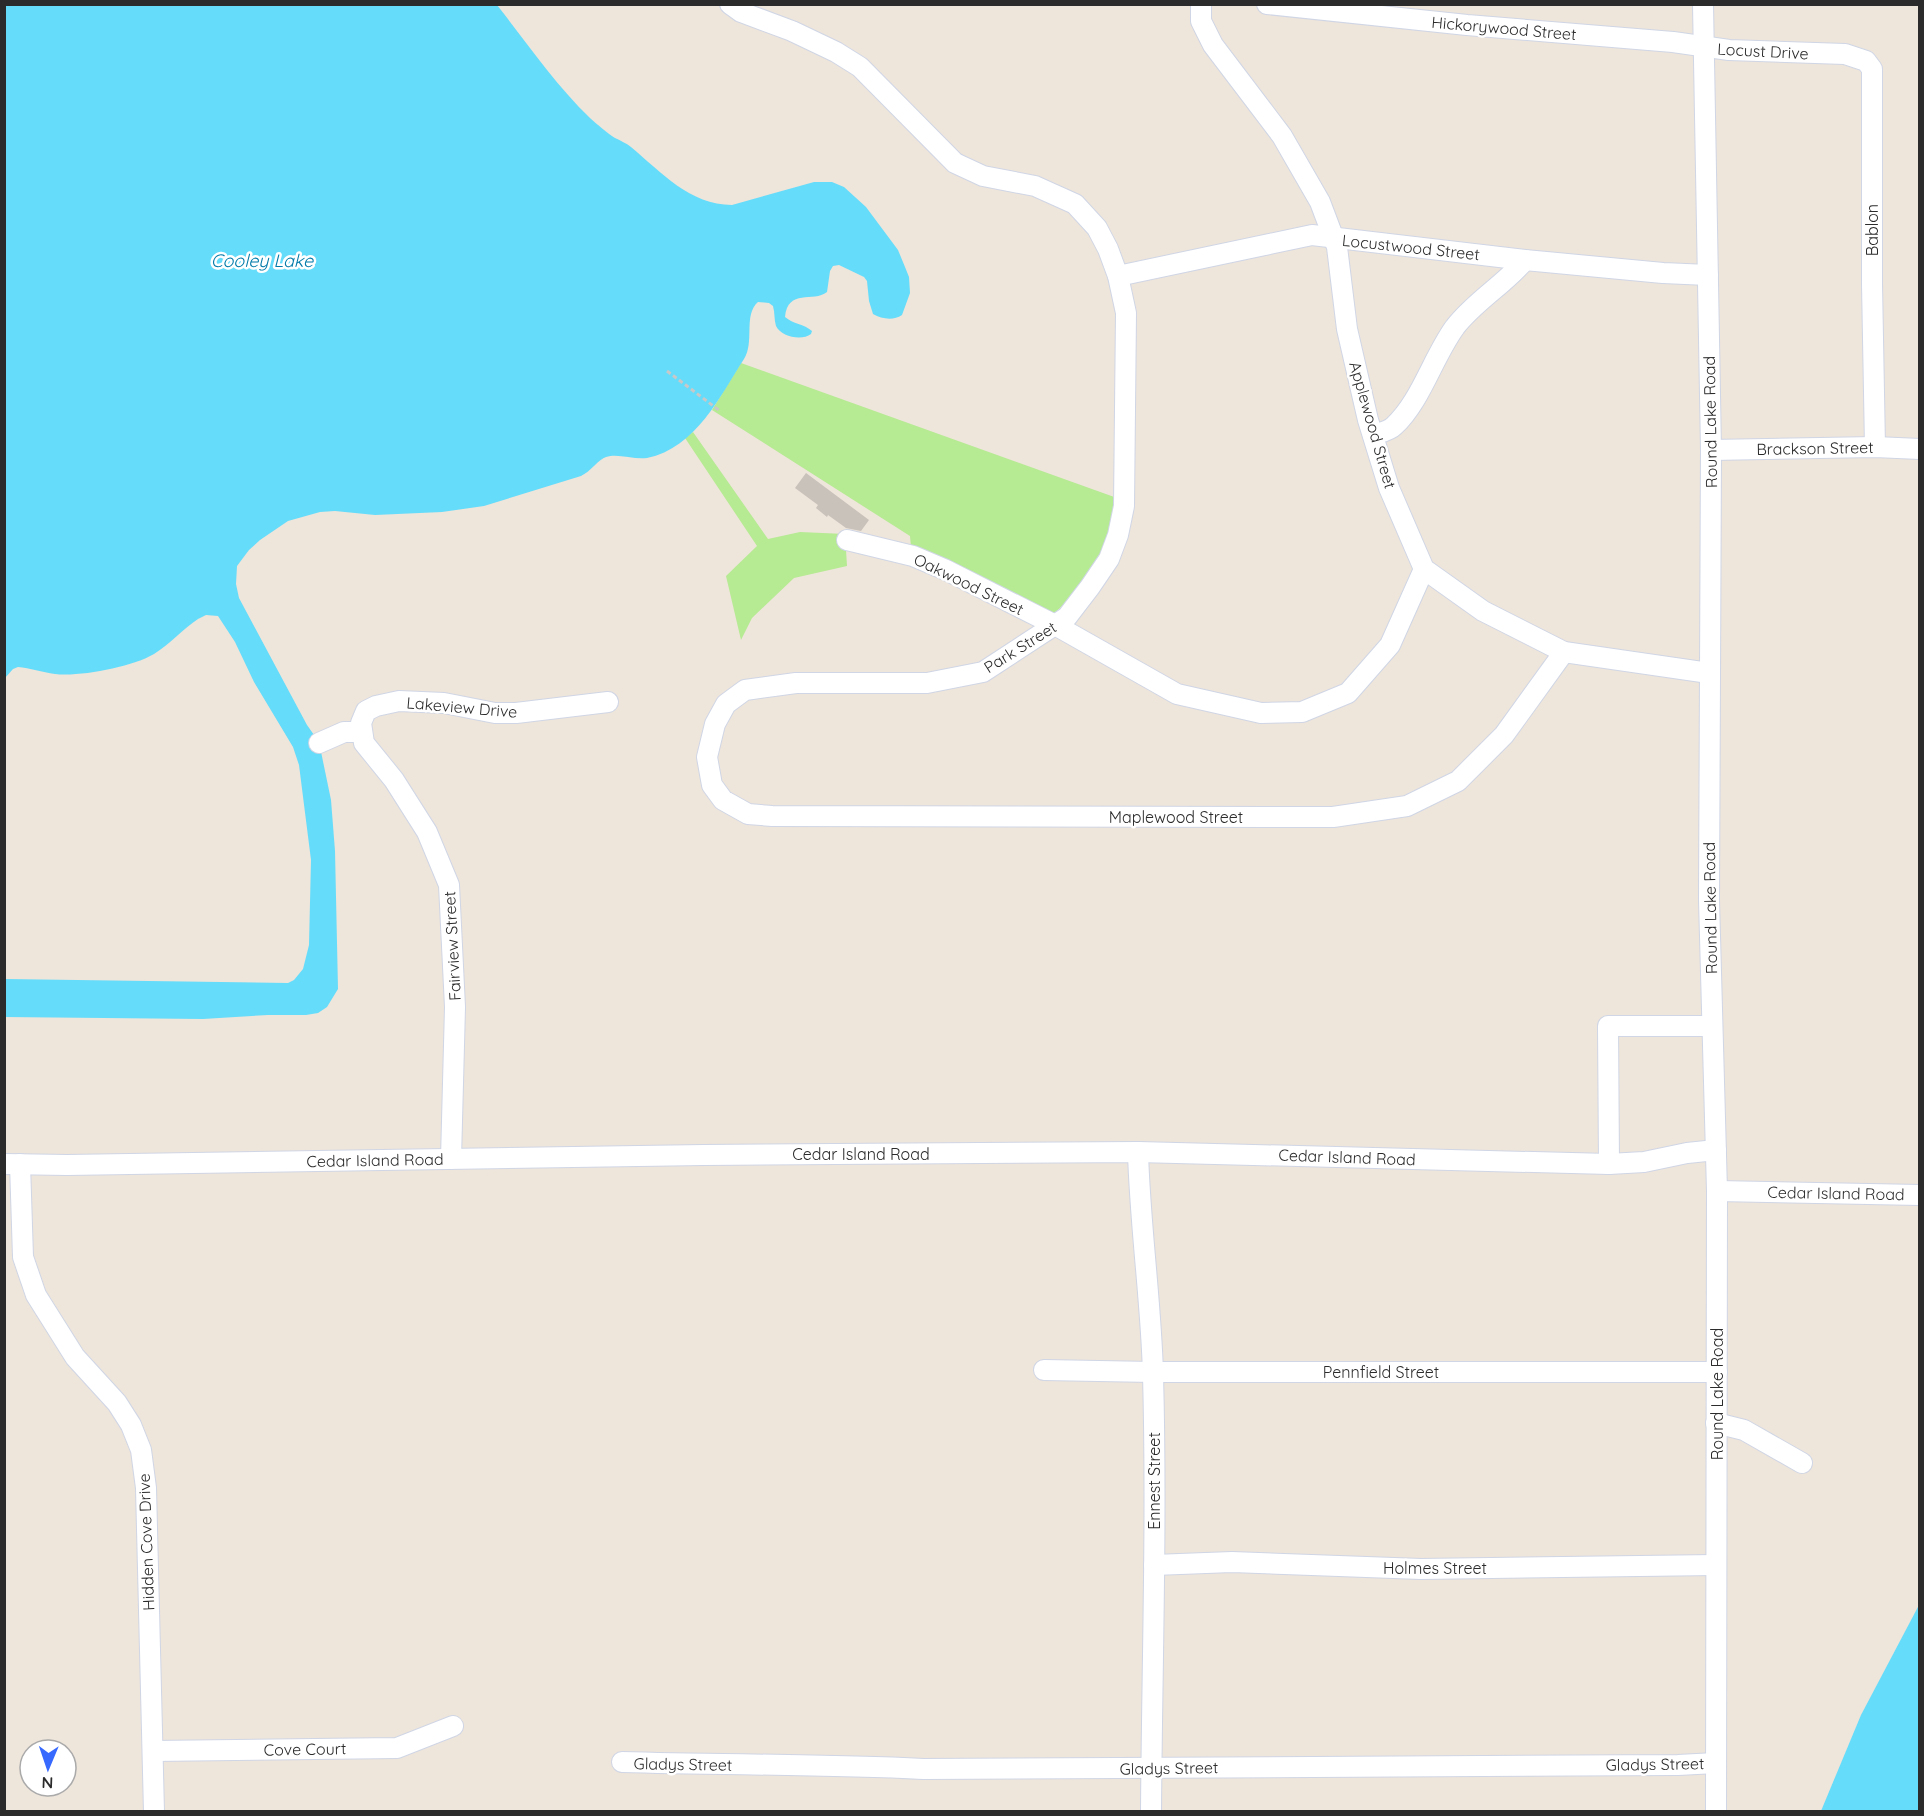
<svg xmlns="http://www.w3.org/2000/svg" width="1924" height="1816" viewBox="0 0 1924 1816" font-family="Quicksand,sans-serif">
<rect width="100%" height="100%" fill="#eee5db"/>
<!-- green -->
<g fill="#b6ea93">
<path d="M741,363l376,135c-2,12 -3,26 -7,37 -11,34 -33,59 -60,82l-139,-70 -1,-11 -198,-126z"/>
<path d="M693,432l75,107 32,-7 45,2 2,32 -53,12 -42,40 -11,22 -15,-64 31,-30 -72,-108z"/>
</g>
<!-- water -->
<g fill="#65dcfa">
<path d="M5,5h492c30,38 58,79 93,113 8,7 17,15 25,20 6,3 11,5 16,9 30,25 59,58 101,58l82,-23h18l12,5 22,20 32,43 7,17 4,10 1,16 -8,22c-9,6 -20,4 -29,-1l-4,-13 -2,-20 -3,-4 -25,-12 -6,1 -3,5 -3,21c-14,11 -39,-4 -42,25 8,7 19,7 27,14l-1,3c-9,7 -30,3 -35,-8 -2,-6 -1,-13 -3,-20l-4,-3 -11,-1c-15,13 -3,40 -14,57 -24,37 -48,89 -97,99 -13,2 -29,-5 -41,-1 -7,2 -16,15 -25,19l-97,30 -42,6 -67,3 -40,-4 -15,1 -32,9 -28,19 -11,10 -12,16 -1,18 3,14 68,127 12,17 12,58 4,51 3,138 -11,18 -9,6 -12,2h-38l-65,4 -198,-2v-38l283,4 6,-3 9,-11 6,-24 2,-85 -12,-95 -6,-18 -39,-65 -19,-40 -17,-26 -12,-1 -8,4c-15,10 -28,25 -44,35 -22,13 -74,23 -99,20 -13,-2 -25,-6 -37,-7l-5,2 -8,9z"/>
<path d="M1919,1605v206h-98l40,-96z"/>
</g>
<!-- building -->
<path fill="#c9c2bb" d="M806,473l63,47 -8,11 -15,-3 -18,-13 -1,2 -11,-9 2,-3 -23,-17z"/>
<g fill="none" stroke-linecap="round" stroke-linejoin="round">
<defs>
<g id="minor">
<path d="M730,4l11,8 51,19 44,21 24,15 95,96 28,13 52,10 40,18 22,24 11,21 10,27 8,37 -2,193 -6,29 -9,24 -19,28 -23,30 -84,55 -56,11h-131l-51,7 -19,14 -11,20 -8,33 5,28 11,15 25,14 24,2 561,1 74,-11 51,-25 46,-46 60,-83"/>
<path d="M1201,4v17l12,24 69,91 38,66 17,45 10,82 21,91 21,68 35,81 59,42 81,41 145,21"/>
<path d="M1267,4l200,21 206,17 56,8 116,4 21,7 6,8v215l3,163"/>
<path d="M1703,4l8,446 -2,450 8,291 -1,621"/>
<path d="M1118,276l194,-41 213,25 138,13 45,2"/>
<path d="M1373,435c6,-2 16,-4 21,-9 27,-25 39,-69 61,-99 20,-26 49,-42 70,-67"/>
<path d="M1711,450l164,-3 45,2"/>
<path d="M847,540l66,16 33,14 109,55 122,69 84,19 41,-1 46,-19 42,-48 34,-76"/>
<path d="M319,743l25,-11h17"/>
<path d="M1138,1152c2,74 13,148 15,222 4,146 -1,292 -2,438"/>
<path d="M451,1159l4,-152 -6,-122 -22,-53 -33,-52 -30,-37 -3,-20 5,-12 10,-5 23,-5 45,2 51,10h21l92,-11"/>
<path d="M4,1164l63,1 637,-10 434,-3 471,12 35,-2 43,-9 29,-3"/>
<path d="M20,1164l3,93 13,38 39,62 42,46 14,22 10,25 5,38 8,324"/>
<path d="M1609,1164l-1,-138h104"/>
<path d="M1717,1191l203,4"/>
<path d="M1044,1370l109,2h564"/>
<path d="M1716,1423l28,7 58,33"/>
<path d="M1154,1565l78,-3 189,7 295,-4"/>
<path d="M153,1751l244,-3 56,-22"/>
<path d="M622,1762c101,3 201,2 301,7l755,-4 38,-2"/>
</g>
</defs>
<!-- minor casing -->
<use href="#minor" stroke="#d0d6e5" stroke-width="22"/>
<!-- path -->
<path stroke="#c8c8c8" stroke-width="3" stroke-dasharray="4.5 3" stroke-linecap="butt" d="M667,371l53,40"/>
<!-- minor -->
<use href="#minor" stroke="#fff" stroke-width="20"/>
</g>
<g text-anchor="middle" stroke-width="5" stroke-linejoin="round" paint-order="stroke">
<!-- street labels -->
<g font-size="16" fill="#2b2b2b" stroke="#fff">
<text transform="translate(1504 28) rotate(5)" y="6">Hickorywood Street</text>
<text transform="translate(1763 51) rotate(3)" y="6">Locust Drive</text>
<text transform="translate(1872 230) rotate(-90)" y="6">Bablon</text>
<text transform="translate(1411 247) rotate(6)" y="6">Locustwood Street</text>
<text transform="translate(1710 422) rotate(-91)" y="6">Round Lake Road</text>
<text transform="translate(1373 425) rotate(74)" y="6">Applewood Street</text>
<text transform="translate(1815 448) rotate(-1)" y="6">Brackson Street</text>
<text transform="translate(969 584) rotate(26)" y="6">Oakwood Street</text>
<text transform="translate(1020 647) rotate(-32)" y="6">Park Street</text>
<text transform="translate(462 707) rotate(5)" y="6">Lakeview Drive</text>
<text x="1176" y="823">Maplewood Street</text>
<text transform="translate(1710 908) rotate(-91)" y="6">Round Lake Road</text>
<text transform="translate(452 946) rotate(-93)" y="6">Fairview Street</text>
<text x="861" y="1160">Cedar Island Road</text>
<text transform="translate(1347 1157) rotate(2)" y="6">Cedar Island Road</text>
<text transform="translate(375 1160) rotate(-1)" y="6">Cedar Island Road</text>
<text transform="translate(1836 1193) rotate(1)" y="6">Cedar Island Road</text>
<text x="1381" y="1378">Pennfield Street</text>
<text transform="translate(1717 1394) rotate(-90)" y="6">Round Lake Road</text>
<text transform="translate(1154 1481) rotate(-90)" y="6">Ennest Street</text>
<text transform="translate(146 1542) rotate(-92)" y="6">Hidden Cove Drive</text>
<text x="1435" y="1574">Holmes Street</text>
<text transform="translate(305 1749) rotate(-1)" y="6">Cove Court</text>
<text transform="translate(683 1764) rotate(1)" y="6">Gladys Street</text>
<text transform="translate(1655 1764) rotate(-1)" y="6">Gladys Street</text>
<text transform="translate(1169 1768) rotate(-1)" y="6">Gladys Street</text>
</g>
<!-- water labels -->
<g font-size="18" font-style="italic" fill="#017aa9" stroke="#fff">
<text x="262" y="267">Cooley Lake</text>
</g>
</g>
<!-- border -->
<rect width="1924" height="1816" fill="none" stroke="#2b2b2b" stroke-width="12"/>
<!-- north arrow -->
<g transform="translate(48 1768) rotate(182)"><circle r="28" fill="#ffffff" stroke="#aaaaaa" stroke-width="1.5"/>
<path d="M0-4.5L10 22L0 15L-10 22Z" fill="#3769ff"/>
<text y="-9" font-size="16" font-weight="bold" text-anchor="middle" fill="#2b2b2b">N</text>
</g>
</svg>
